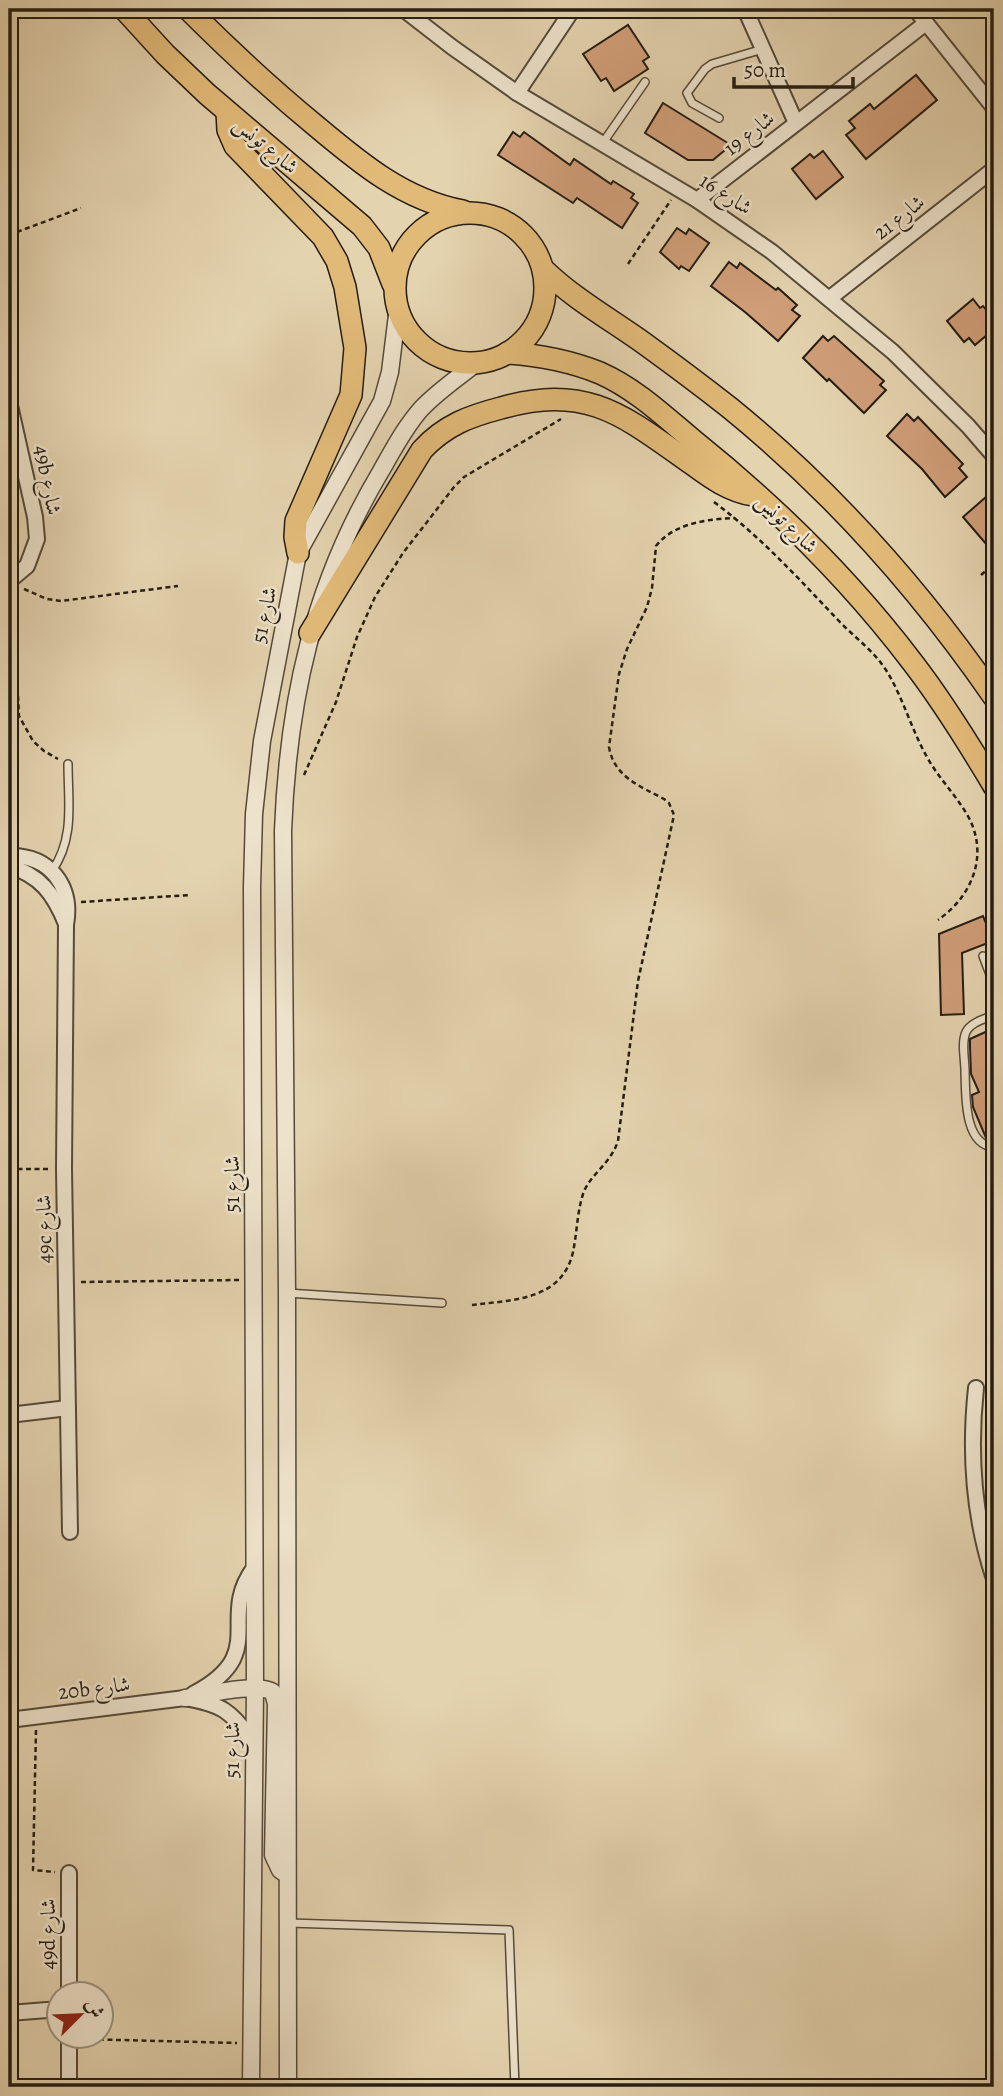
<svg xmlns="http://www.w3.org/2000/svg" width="1003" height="2096" viewBox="0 0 1003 2096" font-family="Alegreya,Amiri,serif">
<rect width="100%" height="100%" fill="#e4d3af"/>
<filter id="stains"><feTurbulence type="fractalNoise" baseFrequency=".00286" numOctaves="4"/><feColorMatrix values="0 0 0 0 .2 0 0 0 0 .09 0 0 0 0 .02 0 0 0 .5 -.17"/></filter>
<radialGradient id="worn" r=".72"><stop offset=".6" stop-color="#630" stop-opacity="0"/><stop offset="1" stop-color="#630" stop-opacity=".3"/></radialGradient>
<!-- building -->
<g fill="#d09e79" stroke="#251d13" stroke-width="2">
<path d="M628,25l21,32 -6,4 5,8 -34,22 -8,-13 -5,3 -18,-27z"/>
<path d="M916,75l21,25 -71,59 -20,-24 9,-7 -6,-7 21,-17 4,5z"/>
<path d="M663,103l68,42 -18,15h-25l-43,-27z"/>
<path d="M513,132l7,5 4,-5 46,33 4,-6 37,25 2,-3 21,13 -3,4 7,5 -16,25 -45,-30 -4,5 -75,-48z"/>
<path d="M823,151l20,26 -27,22 -24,-30 18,-15 4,4z"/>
<path d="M677,228l9,6 3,-5 20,14 -20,28 -8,-5 -2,3 -19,-17z"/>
<path d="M729,262l8,6 3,-5 36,27 2,-2 19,17 -5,5 8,6 -22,25 -33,-29 -34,-26z"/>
<path d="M973,299l7,9 3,-2 11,14v9l-19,16 -6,-7 -5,4 -17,-21z"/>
<path d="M823,336l5,5 6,-5 50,45 -4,4 6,5 -22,23 -35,-34 -2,2 -24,-23z"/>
<path d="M907,414l7,7 4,-4 45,47 -4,4 8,9 -22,20 -23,-28 -35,-33z"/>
<path d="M994,490v49l-7,6 -24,-28z"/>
<path d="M983,916l10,25 -31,12 2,61 -23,1 -2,-81z"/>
<path d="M994,1028v113l-8,-3 -13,-31 -1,-12 7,-3 -8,-18 -1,-28v-7z"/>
</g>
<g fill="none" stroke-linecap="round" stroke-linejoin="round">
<defs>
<g id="service">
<path d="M719,118l-27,-15 -5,-10 18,-24 7,-5 51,-15"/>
<path d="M602,144l43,-62"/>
<path d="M52,871c23,-33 16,-69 16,-107"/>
<path d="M983,956l11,29"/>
<path d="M994,1015c-9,4 -23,7 -28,17 -5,11 -1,27 -1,39 1,22 -2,74 29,76"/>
<path d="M287,1293l155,10"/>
<path d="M289,1923l220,7 6,157"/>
</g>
<g id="minor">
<path d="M403,9l49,38 65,46 180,107 75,52 121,100 75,74 26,30"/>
<path d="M745,9l51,114"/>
<path d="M915,9l79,99"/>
<path d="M517,93l56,-84"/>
<path d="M697,200l229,-177"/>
<path d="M830,298l164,-129"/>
<path d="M9,401l26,116 2,22 -10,27 -18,15"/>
<path d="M9,856c41,-1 64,30 57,69l-2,244 6,363"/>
<path d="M9,866c31,9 45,28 57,58"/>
<path d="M976,1388c-7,65 -3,128 18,191"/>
<path d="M9,1415l59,-7"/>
<path d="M193,1694c78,-41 23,-75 61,-126"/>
<path d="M9,1720l176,-22c36,6 47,13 67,43"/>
<path d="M69,1873v121"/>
<path d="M9,2013l51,-4"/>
<path d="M69,2036v51"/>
</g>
<g id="tertiary">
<path d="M185,1698c21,-3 70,-16 88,-6l3,12 -3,151 7,15 7,5"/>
<path d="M251,2087l4,-399 -3,-801 2,-73 8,-73 36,-188 84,-152 8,-29 8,-65"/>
<path d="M288,2087l-1,-794 -4,-462c5,-131 30,-246 98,-360 12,-21 24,-44 40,-62 16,-17 35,-30 53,-44"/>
</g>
<g id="primary">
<path d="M124,9l41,45 42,40 155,132 17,22 14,36"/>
<path d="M188,9c41,41 83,80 128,117 44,37 88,74 147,85"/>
<path d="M227,112l1,18 7,16 88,91 14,24 8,26 10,61 -4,47 -55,126 -1,16 3,16"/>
<circle cx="470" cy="288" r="75"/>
<path d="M543,269c31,30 67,50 102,75 29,21 57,42 85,64 102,83 190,182 264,289"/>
<path d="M507,353c32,2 63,8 93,20 36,16 64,43 94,68 81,65 156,139 219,222 30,39 56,81 81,123"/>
<path d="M310,633l112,-183c23,-25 48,-34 79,-42 87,-25 123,8 191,56 19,14 37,27 61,31"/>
</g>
</defs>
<!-- service casing -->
<use href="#service" stroke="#554a3a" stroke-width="10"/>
<!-- minor casing -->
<use href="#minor" stroke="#554a3a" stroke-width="18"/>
<!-- tertiary casing -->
<use href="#tertiary" stroke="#554a3a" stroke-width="19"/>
<!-- primary casing -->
<use href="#primary" stroke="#251d13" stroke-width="24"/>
<!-- path -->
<g stroke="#251d13" stroke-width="2.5" stroke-dasharray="5 3.5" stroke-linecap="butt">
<path d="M9,235l72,-27"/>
<path d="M628,264l43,-64"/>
<path d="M714,502c47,35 84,76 124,118 16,17 35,30 48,50 17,27 25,59 41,87 12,22 30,39 42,61 20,39 2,79 -31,102"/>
<path d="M981,575l13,-11"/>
<path d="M24,589l23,10 14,2 117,-15"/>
<path d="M13,594l6,122 14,25 11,10 14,8"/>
<path d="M304,775l32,-73 21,-65 18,-40 28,-44 51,-66 10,-10 97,-58"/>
<path d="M81,902l109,-7"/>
<path d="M9,1169h42"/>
<path d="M81,1282l158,-2"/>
<path d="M472,1305c39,-5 90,-4 101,-53 4,-19 4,-39 10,-58 7,-20 27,-29 35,-53l20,-160 36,-166 -5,-12 -5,-4c-24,-13 -50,-22 -55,-52l10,-73 8,-25 20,-42 5,-19 4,-42c18,-23 52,-27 79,-28"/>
<path d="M36,1730l-3,140 22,2"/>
<path d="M82,2039l155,4"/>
</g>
<!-- service -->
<use href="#service" stroke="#ede2cb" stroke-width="7"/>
<!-- minor -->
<use href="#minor" stroke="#ede2cb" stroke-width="14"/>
<!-- tertiary -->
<use href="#tertiary" stroke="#ede2cb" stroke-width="16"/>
<!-- primary -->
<use href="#primary" stroke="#e2ba78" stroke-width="21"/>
</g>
<g text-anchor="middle" stroke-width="5" stroke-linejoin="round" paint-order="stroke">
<!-- street labels -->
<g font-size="21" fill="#251d13" stroke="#ede2cb">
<text transform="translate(749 133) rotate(-38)" y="7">شارع 19</text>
<text transform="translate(266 145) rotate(40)" y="7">شارع تونس</text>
<text transform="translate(726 194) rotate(33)" y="7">شارع 16</text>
<text transform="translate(899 217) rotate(-38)" y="7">شارع 21</text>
<text transform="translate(48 480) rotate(79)" y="7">49b شارع</text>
<text transform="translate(787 523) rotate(44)" y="7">شارع تونس</text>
<text transform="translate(264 615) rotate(-78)" y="7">شارع 51</text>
<text transform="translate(232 1184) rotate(-90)" y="7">شارع 51</text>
<text transform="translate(44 1229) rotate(-91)" y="7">49c شارع</text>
<text transform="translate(94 1688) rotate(-7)" y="7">20b شارع</text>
<text transform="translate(232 1750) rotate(-89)" y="7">شارع 51</text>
<text transform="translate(48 1934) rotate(-90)" y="7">49d شارع</text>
</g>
</g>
<!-- margin -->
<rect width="1003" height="2096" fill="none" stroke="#e4d3af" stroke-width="35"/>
<rect x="10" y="10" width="982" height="2075" fill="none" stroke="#251d13" stroke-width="3.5"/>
<rect x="18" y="18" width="968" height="2061" fill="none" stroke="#251d13" stroke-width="2"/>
<!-- north arrow -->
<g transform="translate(80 2015) rotate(66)"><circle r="33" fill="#ede2cb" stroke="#9d9381" stroke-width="2"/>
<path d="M0-5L12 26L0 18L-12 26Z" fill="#8f2418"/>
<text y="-10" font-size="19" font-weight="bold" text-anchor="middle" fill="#251d13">ش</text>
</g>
<!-- scale -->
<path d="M734 77v10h119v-10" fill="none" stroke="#251d13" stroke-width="3.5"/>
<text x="744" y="77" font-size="21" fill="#251d13" stroke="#ede2cb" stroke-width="5" paint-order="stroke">50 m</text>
<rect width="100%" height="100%" filter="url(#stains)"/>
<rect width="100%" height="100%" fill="url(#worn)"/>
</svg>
